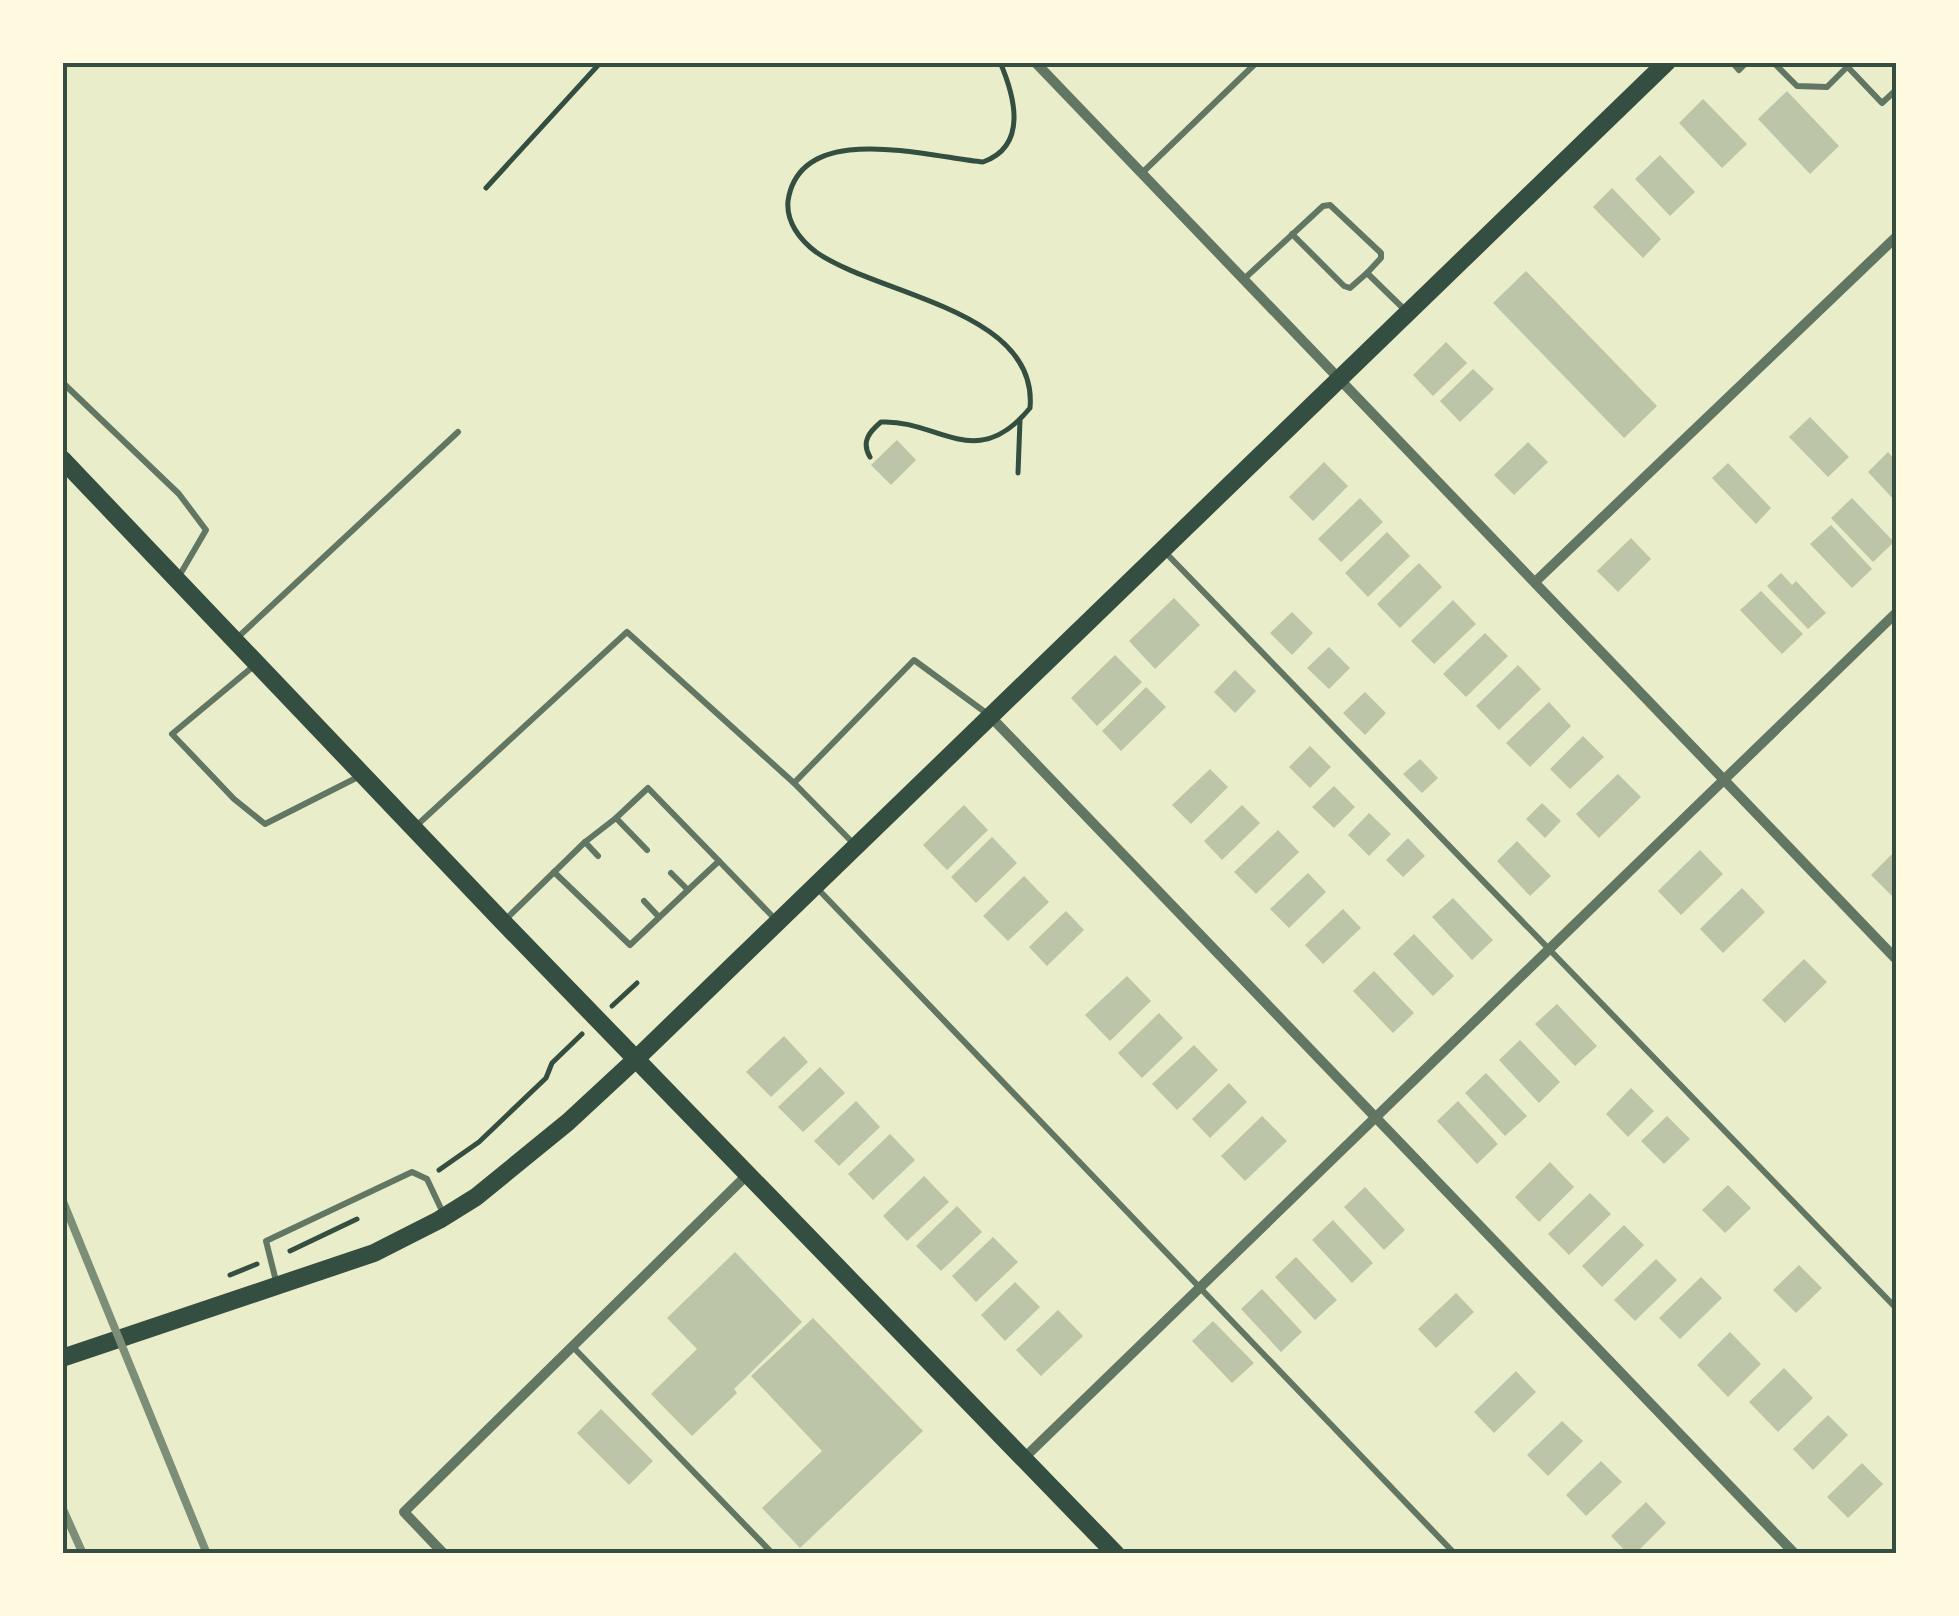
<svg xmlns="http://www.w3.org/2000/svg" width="1959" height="1616" viewBox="0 0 1959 1616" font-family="Montserrat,sans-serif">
<rect width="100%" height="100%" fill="#e9edc9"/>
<!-- building -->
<g fill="#bcc5a7">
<path d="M1787,91l52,55 -29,28 -52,-55z"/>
<path d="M1703,99l44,45 -25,24 -43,-45z"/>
<path d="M1660,155l35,37 -25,24 -35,-37z"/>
<path d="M1612,188l49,51 -18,19 -50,-51z"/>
<path d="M1526,271l131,135 -33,32 -131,-135z"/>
<path d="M1446,342l21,21 -34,33 -20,-21z"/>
<path d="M1473,369l21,20 -34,33 -20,-21z"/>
<path d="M1810,417l39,40 -21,20 -39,-40z"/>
<path d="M897,440l19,20 -25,25 -20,-20z"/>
<path d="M1528,442l20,20 -34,33 -20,-20z"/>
<path d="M1888,452l8,9v41l-28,-30z"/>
<path d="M1324,462l24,24 -35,35 -24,-24z"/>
<path d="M1728,463l43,45 -15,16 -44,-46z"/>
<path d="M1360,498l23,24 -42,40 -23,-23z"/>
<path d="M1852,498l42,44 -21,20 -42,-44z"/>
<path d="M1831,525l41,44 -20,19 -42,-44z"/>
<path d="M1387,532l23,24 -42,41 -23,-24z"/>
<path d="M1631,538l20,21 -33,33 -21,-21z"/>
<path d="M1419,563l23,24 -42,41 -23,-24z"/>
<path d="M1781,573l11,12 4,-4 30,32 -18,16 -41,-43z"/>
<path d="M1761,591l42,43 -21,20 -42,-44z"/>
<path d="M1174,598l26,27 -45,44 -26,-28z"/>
<path d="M1453,600l23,24 -42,40 -23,-23z"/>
<path d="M1292,612l21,21 -21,22 -22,-22z"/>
<path d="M1485,633l23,23 -42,41 -23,-23z"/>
<path d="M1329,647l21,21 -21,21 -22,-21z"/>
<path d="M1115,655l27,27 -45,44 -26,-28z"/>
<path d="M1518,665l23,24 -42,41 -23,-24z"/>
<path d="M1235,670l21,21 -21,22 -21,-21z"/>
<path d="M1146,687l20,20 -45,44 -19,-20z"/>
<path d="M1365,692l21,21 -21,22 -22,-22z"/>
<path d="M1549,702l22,24 -41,41 -24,-24z"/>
<path d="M1583,736l21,21 -34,32 -20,-20z"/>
<path d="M1310,746l21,21 -21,21 -21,-21z"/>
<path d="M1420,759l18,19 -16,15 -19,-19z"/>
<path d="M1210,769l18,18 -37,37 -19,-19z"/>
<path d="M1618,774l23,23 -42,41 -23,-24z"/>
<path d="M1334,786l21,21 -21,21 -22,-21z"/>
<path d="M1542,803l19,18 -16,17 -19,-19z"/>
<path d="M964,805l24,25 -41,40 -24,-25z"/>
<path d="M1242,805l18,18 -38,37 -18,-19z"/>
<path d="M1369,813l22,21 -22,22 -21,-21z"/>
<path d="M1278,830l21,22 -43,42 -22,-22z"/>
<path d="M992,837l25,26 -41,40 -25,-26z"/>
<path d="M1408,838l17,18 -22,21 -17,-17z"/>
<path d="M1517,841l34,35 -21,20 -33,-35z"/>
<path d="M1700,850l23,24 -42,41 -23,-24z"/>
<path d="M1896,850v46l-2,2 -23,-23z"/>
<path d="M1308,873l18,19 -37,36 -19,-19z"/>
<path d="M1024,876l25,26 -41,39 -25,-25z"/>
<path d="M1742,888l23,24 -42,41 -23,-24z"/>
<path d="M1453,898l40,42 -21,20 -40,-43z"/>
<path d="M1343,909l18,19 -38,36 -18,-19z"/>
<path d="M1066,911l18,19 -37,36 -18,-19z"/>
<path d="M1414,934l40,42 -21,20 -40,-42z"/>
<path d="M1804,959l23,23 -42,41 -23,-23z"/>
<path d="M1374,971l40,42 -21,20 -40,-42z"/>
<path d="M1127,976l24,25 -41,40 -25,-26z"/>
<path d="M1557,1004l40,42 -22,20 -40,-42z"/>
<path d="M1159,1013l24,25 -41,40 -24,-25z"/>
<path d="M784,1036l24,26 -37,35 -25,-25z"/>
<path d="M1520,1040l40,42 -21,21 -40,-43z"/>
<path d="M1194,1045l24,25 -41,40 -25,-26z"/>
<path d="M820,1067l25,26 -42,39 -25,-25z"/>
<path d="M1486,1073l41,43 -22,20 -40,-43z"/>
<path d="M1229,1083l18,19 -37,36 -18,-19z"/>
<path d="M1631,1088l23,23 -26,26 -22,-23z"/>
<path d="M856,1101l24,26 -41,39 -25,-25z"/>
<path d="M1458,1101l40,43 -21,20 -40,-43z"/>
<path d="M1262,1116l25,25 -42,40 -24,-25z"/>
<path d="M1667,1116l23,23 -26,25 -23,-23z"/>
<path d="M890,1134l25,26 -42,40 -25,-26z"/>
<path d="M1550,1162l24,25 -35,35 -24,-25z"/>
<path d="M924,1176l25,26 -42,39 -24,-25z"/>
<path d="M1728,1185l23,23 -26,25 -23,-23z"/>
<path d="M1365,1187l40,43 -21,20 -40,-43z"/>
<path d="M1590,1193l21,21 -42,41 -21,-21z"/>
<path d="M957,1206l25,26 -41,39 -25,-25z"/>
<path d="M1333,1220l40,43 -21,20 -40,-43z"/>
<path d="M1624,1225l20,20 -42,42 -20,-21z"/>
<path d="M993,1237l25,25 -42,40 -24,-26z"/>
<path d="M735,1252l67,70 -68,67 3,4 -45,43 -41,-42 46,-45 -30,-31z"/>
<path d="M1296,1257l41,43 -22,20 -40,-43z"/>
<path d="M1656,1259l21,21 -42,41 -21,-21z"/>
<path d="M1799,1265l23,23 -26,25 -23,-23z"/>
<path d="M1701,1277l21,21 -42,41 -21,-21z"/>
<path d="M1015,1282l25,25 -35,34 -24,-26z"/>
<path d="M1262,1289l40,43 -21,20 -40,-43z"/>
<path d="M1456,1293l18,19 -38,36 -18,-19z"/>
<path d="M1058,1310l25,26 -42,40 -25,-26z"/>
<path d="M813,1318l110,113 -123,117 -38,-40 60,-57 -71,-75z"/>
<path d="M1213,1321l41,42 -22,20 -40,-42z"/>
<path d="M1730,1332l31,32 -33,33 -31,-32z"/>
<path d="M1784,1368l29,30 -35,34 -29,-30z"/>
<path d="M1516,1371l20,21 -42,41 -20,-21z"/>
<path d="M601,1409l52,52 -24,24 -52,-52z"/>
<path d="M1828,1415l20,20 -35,35 -20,-21z"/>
<path d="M1562,1421l21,20 -35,35 -21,-21z"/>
<path d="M1601,1461l21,21 -36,34 -20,-21z"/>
<path d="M1862,1463l21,21 -35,34 -21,-21z"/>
<path d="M1646,1502l20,21 -31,31h-7l-17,-18z"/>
</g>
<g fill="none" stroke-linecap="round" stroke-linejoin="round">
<!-- path -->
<g stroke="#344e41" stroke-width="5">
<path d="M486,188l115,-126"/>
<path d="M870,457c-9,-15 -1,-25 11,-35 57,-3 95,52 149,-14 9,-98 -153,-113 -214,-156 -16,-12 -30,-30 -28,-51 12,-82 141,-44 195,-39 45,-16 32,-65 17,-100"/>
<path d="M1018,473l2,-53"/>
<path d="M612,1006l25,-23"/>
<path d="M439,1170l40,-28 67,-64 6,-15 30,-29"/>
<path d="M290,1251l67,-32"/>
<path d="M230,1275l27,-11"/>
</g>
<!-- service -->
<g stroke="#617663" stroke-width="6">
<path d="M1732,62l7,8 8,-8"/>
<path d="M1773,62l24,24 30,1 20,-20"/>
<path d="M1843,62l39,41 14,-13"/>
<path d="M1142,173l115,-111"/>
<path d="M1292,234l52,52 6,2 17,-15"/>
<path d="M1244,279l79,-73 7,-1 51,48v5l-14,15 39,38"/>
<path d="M62,382l117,112 27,36 -28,48"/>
<path d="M1164,551l732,757"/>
<path d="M236,639l222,-207"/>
<path d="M256,664l-84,70 62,65 31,25 97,-49"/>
<path d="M616,818l32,-30 71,73 -31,29"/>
<path d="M415,827l212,-195 167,151"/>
<path d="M585,842l31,-24 31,32"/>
<path d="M855,845l-61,-62 120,-123 75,55"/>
<path d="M719,861l57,59"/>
<path d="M554,872l76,73 58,-55 -17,-17"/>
<path d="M816,887l639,667"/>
<path d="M644,901l15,16"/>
<path d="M506,919l79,-77 13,14"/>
<path d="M277,1285l-11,-44 146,-69 15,7 17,36"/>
<path d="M572,1346l201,208"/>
</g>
<!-- minor -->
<g stroke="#617663" stroke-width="10">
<path d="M1035,62l861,897"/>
<path d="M1535,582l361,-345"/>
<path d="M990,716l805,838"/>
<path d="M1023,1459l873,-846"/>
<path d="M444,1554l-40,-42 344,-338"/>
</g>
<!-- secondary -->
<g stroke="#344e41" stroke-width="18">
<path d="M62,459l441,463 613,632"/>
<path d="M62,1358l312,-105 65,-33 37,-23 92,-75 68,-63 1031,-997"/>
</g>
<!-- rail -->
<g stroke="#7c8e77" stroke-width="8">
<path d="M62,1199l145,355"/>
<path d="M62,1507l21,47"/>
<path d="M62,1548l3,6"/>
</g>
</g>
<!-- border -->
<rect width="1959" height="1616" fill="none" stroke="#fefae0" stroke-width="130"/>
<rect x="65" y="65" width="1829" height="1486" fill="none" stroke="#344e41" stroke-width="4"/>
</svg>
